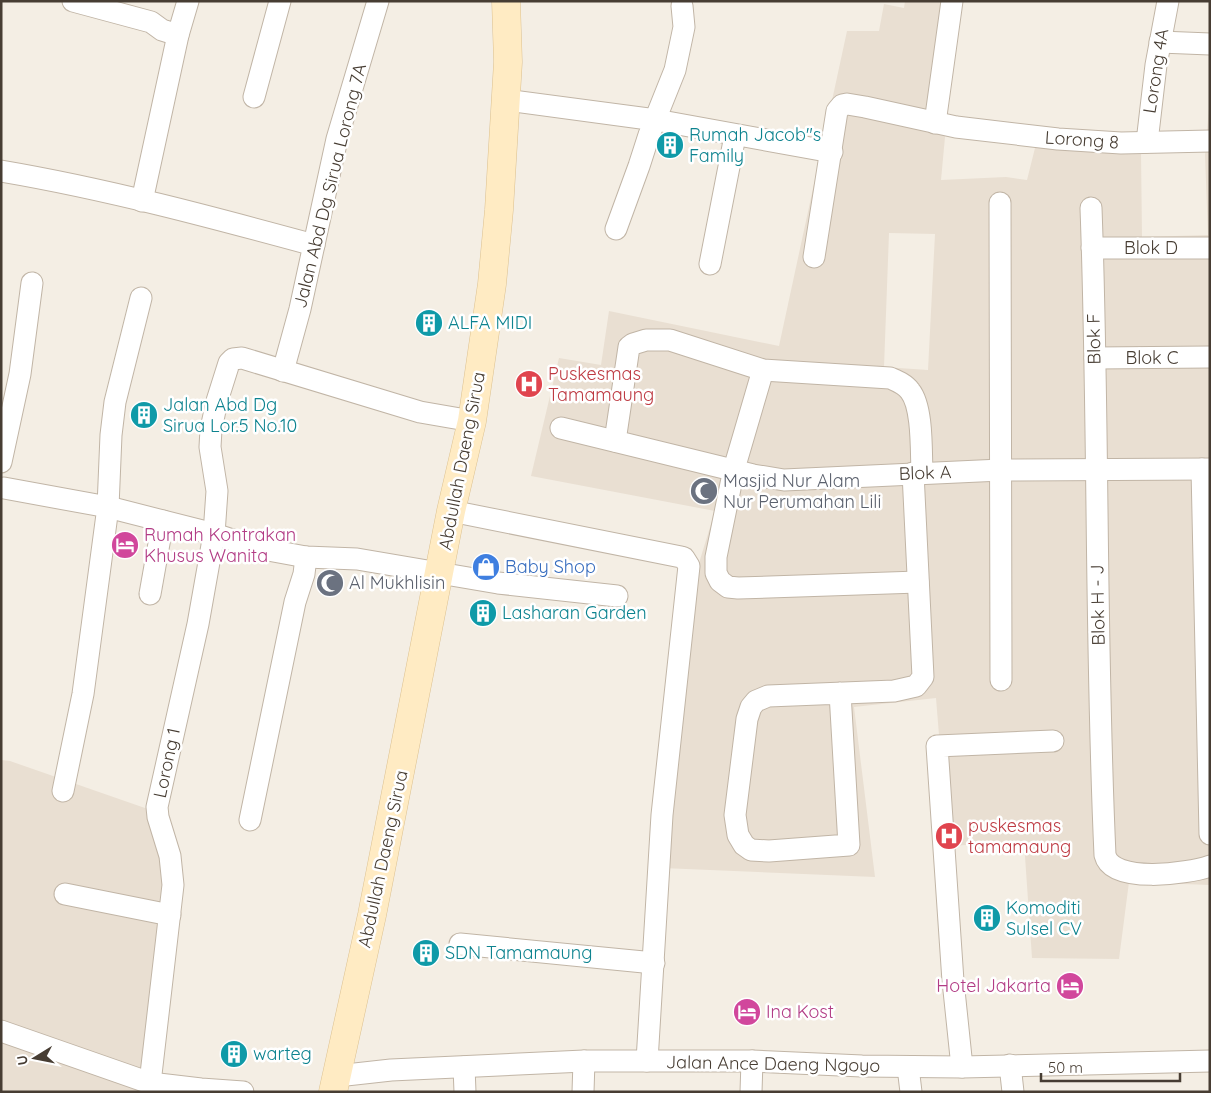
<svg xmlns="http://www.w3.org/2000/svg" width="1211" height="1093" viewBox="0 0 1211 1093" font-family="Quicksand,sans-serif">
<rect width="100%" height="100%" fill="#f4eee4"/>
<!-- residential -->
<g fill="#e9dfd2" fill-rule="evenodd">
<path d="M905,1h43l4,61 -11,118 65,-3 21,3 10,-40 104,13 1,84 66,-2 -3,-80 5,-59v789l-81,-3 -10,77 -87,-1 -8,-116 -76,4 -12,-148 -82,9 21,170 -213,-9 33,-292 20,-65 -184,-35 28,-118 42,7 8,-54 170,35 68,-315h32l5,-27 20,4zM889,233l46,1 -7,136 -44,-3z"/>
<path d="M1,760l9,1 155,54 -10,271 32,6h-186z"/>
</g>
<g fill="none" stroke-linecap="round" stroke-linejoin="round">
<defs>
<g id="street">
<path d="M73,1l78,21 11,8 16,5"/>
<path d="M1160,42l50,2"/>
<path d="M254,97l26,-96"/>
<path d="M506,100l150,20 176,32"/>
<path d="M935,123l17,-122"/>
<path d="M1147,142l9,-77 12,-64"/>
<path d="M1,171c106,18 210,46 313,74"/>
<path d="M142,201l36,-166 10,-34"/>
<path d="M1000,203l1,477"/>
<path d="M1091,208c8,216 4,431 14,647 7,29 83,19 105,11"/>
<path d="M616,229l23,-63 10,-31 26,-65 9,-43 -2,-21"/>
<path d="M1092,248h118"/>
<path d="M814,257l23,-146 5,-6 5,-1 18,3 91,20 102,12 63,4 89,-2"/>
<path d="M710,264l25,-128"/>
<path d="M1095,358l115,-1"/>
<path d="M763,370l-29,99 -18,88v16l4,8 8,6 10,1 180,-6"/>
<path d="M283,371l17,-62 37,-170 41,-138"/>
<path d="M561,428l192,47 31,5 217,-10 209,-1"/>
<path d="M615,441l14,-94 4,-3 13,-4h24l93,30 127,8c7,3 15,6 20,13 13,16 11,61 12,82"/>
<path d="M1,462l19,-88 12,-91"/>
<path d="M1202,469l8,365"/>
<path d="M4,488l104,19 106,27 43,14 49,9 51,2 141,24 119,13"/>
<path d="M451,511l230,46 3,1 5,8 -27,249 -15,246"/>
<path d="M150,594l13,-73"/>
<path d="M840,693l9,152 -80,6 -18,-1 -7,-5 -6,-10 -3,-20 12,-96 4,-12 5,-6 12,-5 126,-5 22,-5 7,-9 -10,-204"/>
<path d="M63,791l20,-97 25,-187 3,-72 4,-33 26,-104"/>
<path d="M250,820l45,-218 9,-28 2,-17"/>
<path d="M65,894l105,21"/>
<path d="M460,944l194,19"/>
<path d="M1,1031l149,52 51,6 42,3"/>
<path d="M1010,1065l3,27"/>
<path d="M464,1067l1,25"/>
<path d="M908,1067l3,25"/>
<path d="M962,1067l-9,-86 -16,-235 116,-5"/>
<path d="M337,1076l54,-6 193,-9h168l110,5 100,1 248,-6"/>
<path d="M150,1083l23,-198 -3,-29 -12,-39 -1,-10 41,-183 16,-90 3,-43 -7,-44 1,-18 6,-28 12,-38 4,-4 9,-1 178,54 52,9"/>
<path d="M583,1092l1,-31"/>
<path d="M751,1092l1,-31"/>
</g>
<path id="secondary" d="M333,1092l39,-177 79,-404 21,-90 20,-137 7,-74 9,-148 -2,-61"/>
</defs>
<!-- street casing -->
<use href="#street" stroke="#c1b5a6" stroke-width="23"/>
<!-- secondary casing -->
<use href="#secondary" stroke="#dcc190" stroke-width="29"/>
<!-- street -->
<use href="#street" stroke="#fff" stroke-width="21"/>
<!-- secondary -->
<use href="#secondary" stroke="#ffebc3" stroke-width="28"/>
</g>
<!-- icons -->
<defs>
<symbol id="building-disc" viewBox="-11 -11 22 22"><circle r="9.5" fill="#0f9aa8" stroke="#fff"/><path d="M-4-6H4V6H1V3H-1V6H-4ZM-2.5-4.3h1.7v1.8h-1.7ZM.8-4.3h1.7v1.8H.8ZM-2.5-1h1.7V.8h-1.7ZM.8-1h1.7V.8H.8Z" fill="#fff"/></symbol>
<symbol id="hospital-disc" viewBox="-11 -11 22 22"><circle r="9.5" fill="#e0444e" stroke="#fff"/><path d="M-5-5h3v3.5h4V-5h3V5h-3V1.5h-4V5h-3Z" fill="#fff"/></symbol>
<symbol id="mosque-disc" viewBox="-11 -11 22 22"><circle r="9.5" fill="#6b7280" stroke="#fff"/><path d="M3.5-4.9A6 6 0 1 0 3.5 4.9A5 5 0 1 1 3.5-4.9Z" fill="#fff"/></symbol>
<symbol id="hotel-disc" viewBox="-11 -11 22 22"><circle r="9.5" fill="#d1479c" stroke="#fff"/><path d="M-6-4.5h1.5V1H6V5H4.5V3h-9V5H-6ZM-4 0a1.8 1.8 0 1 1 3.6 0ZM.5 0V-2.5h3Q6-2.5 6 0Z" fill="#fff"/></symbol>
<symbol id="shop-disc" viewBox="-11 -11 22 22"><circle r="9.5" fill="#3f7fe0" stroke="#fff"/><path d="M-5-2.5h2.3a2.7 3.5 0 0 1 5.4 0H5L5.5 6h-11ZM-1.5-2.5h3a1.5 2.3 0 0 0-3 0Z" fill="#fff"/></symbol>
</defs>
<g fill-rule="evenodd">
<use href="#building-disc" x="654" y="129" width="32" height="32"/>
<use href="#building-disc" x="413" y="307" width="32" height="32"/>
<use href="#hospital-disc" x="513" y="368" width="32" height="32"/>
<use href="#building-disc" x="128" y="399" width="32" height="32"/>
<use href="#mosque-disc" x="688" y="475" width="32" height="32"/>
<use href="#hotel-disc" x="109" y="529" width="32" height="32"/>
<use href="#shop-disc" x="470" y="551" width="32" height="32"/>
<use href="#mosque-disc" x="314" y="567" width="32" height="32"/>
<use href="#building-disc" x="467" y="597" width="32" height="32"/>
<use href="#hospital-disc" x="933" y="820" width="32" height="32"/>
<use href="#building-disc" x="971" y="902" width="32" height="32"/>
<use href="#building-disc" x="410" y="937" width="32" height="32"/>
<use href="#hotel-disc" x="1054" y="970" width="32" height="32"/>
<use href="#hotel-disc" x="731" y="996" width="32" height="32"/>
<use href="#building-disc" x="218" y="1038" width="32" height="32"/>
</g>
<g text-anchor="middle" stroke-width="5" stroke-linejoin="round" paint-order="stroke">
<!-- street labels -->
<g font-size="18" fill="#473d33" stroke="#fff">
<text transform="translate(1156 71) rotate(-81)" y="6">Lorong 4A</text>
<text transform="translate(1082 140) rotate(4)" y="6">Lorong 8</text>
<text transform="translate(330 186) rotate(-76)" y="6">Jalan Abd Dg Sirua Lorong 7A</text>
<text x="1151" y="254">Blok D</text>
<text transform="translate(1094 339) rotate(-91)" y="6">Blok F</text>
<text x="1152" y="364">Blok C</text>
<text transform="translate(462 461) rotate(-79)" y="6">Abdullah Daeng Sirua</text>
<text transform="translate(925 473) rotate(-2)" y="6">Blok A</text>
<text transform="translate(1098 605) rotate(-91)" y="6">Blok H - J</text>
<text transform="translate(167 763) rotate(-78)" y="6">Lorong 1</text>
<text transform="translate(383 859) rotate(-78)" y="6">Abdullah Daeng Sirua</text>
<text transform="translate(773 1064) rotate(1)" y="6">Jalan Ance Daeng Ngoyo</text>
</g>
<!-- culture labels -->
<g font-size="18" fill="#0d838f" stroke="#fff" text-anchor="start">
<text x="689" y="141">Rumah Jacob"s<tspan x="689" dy="21">Family</tspan></text>
<text x="448" y="329">ALFA MIDI</text>
<text x="163" y="411">Jalan Abd Dg<tspan x="163" dy="21">Sirua Lor.5 No.10</tspan></text>
<text x="502" y="619">Lasharan Garden</text>
<text x="1006" y="914">Komoditi<tspan x="1006" dy="21">Sulsel CV</tspan></text>
<text x="445" y="959">SDN Tamamaung</text>
<text x="253" y="1060">warteg</text>
</g>
<!-- health labels -->
<g font-size="18" fill="#be3a42" stroke="#fff" text-anchor="start">
<text x="548" y="380">Puskesmas<tspan x="548" dy="21">Tamamaung</tspan></text>
<text x="968" y="832">puskesmas<tspan x="968" dy="21">tamamaung</tspan></text>
</g>
<!-- worship labels -->
<g font-size="18" fill="#5b616d" stroke="#fff" text-anchor="start">
<text x="723" y="487">Masjid Nur Alam<tspan x="723" dy="21">Nur Perumahan Lili</tspan></text>
<text x="349" y="589">Al Mukhlisin</text>
</g>
<!-- hotel labels -->
<g font-size="18" fill="#b23c85" stroke="#fff" text-anchor="start">
<text x="144" y="541">Rumah Kontrakan<tspan x="144" dy="21">Khusus Wanita</tspan></text>
<text x="1051" y="992" text-anchor="end">Hotel Jakarta</text>
<text x="766" y="1018">Ina Kost</text>
</g>
<!-- shop labels -->
<g font-size="18" fill="#366cbe" stroke="#fff" text-anchor="start">
<text x="505" y="573">Baby Shop</text>
</g>
</g>
<!-- border -->
<rect width="1211" height="1093" fill="none" stroke="#473d33" stroke-width="5"/>
<!-- north arrow -->
<g transform="translate(35 1058) rotate(260)" stroke="#ffffff" stroke-width="4" paint-order="stroke">
<path d="M0-4L9 19L0 12L-9 19Z" fill="#473d33"/>
<text y="-8" font-size="14" font-weight="bold" text-anchor="middle" fill="#473d33">U</text>
</g>
<!-- scale -->
<path d="M1041 1073v8h139v-8" fill="none" stroke="#473d33" stroke-width="2.5"/>
<text x="1048" y="1073" font-size="15" fill="#473d33" stroke="#ffffff" stroke-width="4" paint-order="stroke">50 m</text>
</svg>
